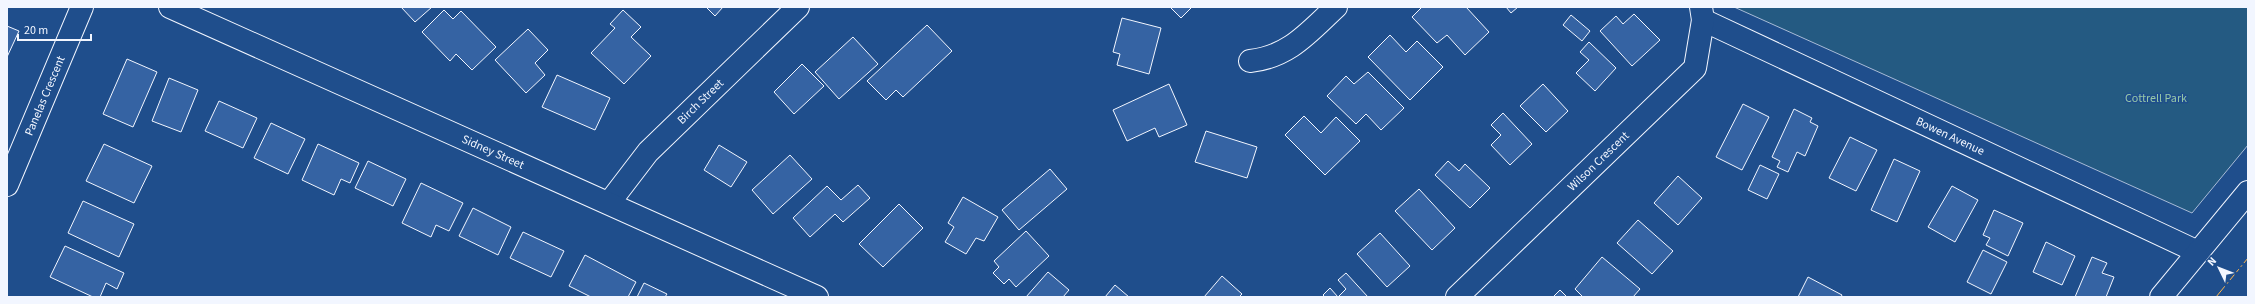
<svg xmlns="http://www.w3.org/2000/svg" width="2255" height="304" viewBox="0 0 2255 304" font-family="'Source Sans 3',sans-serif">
<rect width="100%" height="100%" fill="#1f4e8c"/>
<!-- green -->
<path fill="#245a82" stroke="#a8bbd7" d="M1734,7h514v138l-56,68z"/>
<!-- building -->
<g fill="#3563a3" stroke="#f2f6ff">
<path d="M401,7h31l-17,15z"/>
<path d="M706,7h17l-8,9z"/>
<path d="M1170,7h22l-11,11z"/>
<path d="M1422,7h44l23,25 -24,23 -18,-20 -10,8 -25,-26z"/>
<path d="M1506,7h12l-7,6z"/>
<path d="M444,10l9,9 8,-8 35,36 -24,23 -16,-16 -6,7 -28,-29z"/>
<path d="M623,10l18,17 -10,10 20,19 -27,28 -33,-31 24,-25 -5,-4z"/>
<path d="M1634,14l26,26 -28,26 -32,-35 16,-15 7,8z"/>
<path d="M1571,15l19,16 -8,10 -19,-16z"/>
<path d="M1122,18l39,10 -12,46 -32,-9 3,-11 -7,-2z"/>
<path d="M927,25l25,26 -49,46 -7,-7 -10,10 -19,-19z"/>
<path d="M7,26l12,5 -12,26z"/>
<path d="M528,29l20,21 -13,13 10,12 -19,18 -31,-33z"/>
<path d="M1390,35l16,17 11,-11 26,26 -33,33 -42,-43z"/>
<path d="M853,37l25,27 -39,35 -24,-27z"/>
<path d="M1589,42l27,26 -21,23 -19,-18 13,-13 -9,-8z"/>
<path d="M127,59l30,13 -24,55 -30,-13z"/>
<path d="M802,64l22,22 -30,28 -20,-22z"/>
<path d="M1368,72l36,36 -23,22 -15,-16 -10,10 -29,-28 19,-20 8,8z"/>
<path d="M557,75l53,23 -15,32 -53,-23z"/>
<path d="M169,78l29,12 -17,42 -29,-11z"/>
<path d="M1169,84l18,41 -28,12 -4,-9 -28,13 -14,-31z"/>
<path d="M1543,84l25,27 -22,21 -26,-26z"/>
<path d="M219,101l38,17 -14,30 -38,-17z"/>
<path d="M1743,104l26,13 -27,53 -26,-13z"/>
<path d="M1794,109l18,9 -2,4 8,4 -13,30 -8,-4 -9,20 -11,-5 3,-6 -8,-4z"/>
<path d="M1503,113l29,31 -22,21 -19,-20 10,-10 -10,-10z"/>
<path d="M1304,116l17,17 15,-16 24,24 -35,34 -40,-40z"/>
<path d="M271,123l34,16 -17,35 -34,-16z"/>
<path d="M1206,131l51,16 -10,31 -52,-16z"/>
<path d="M1850,137l27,13 -21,41 -27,-13z"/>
<path d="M104,144l48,22 -18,37 -48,-22z"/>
<path d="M318,144l41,19 -9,20 -9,-4 -7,16 -32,-15z"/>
<path d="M719,145l28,17 -16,25 -27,-17z"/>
<path d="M790,155l22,24 -39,35 -21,-24z"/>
<path d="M1894,159l26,12 -23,51 -26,-12z"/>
<path d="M368,161l38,18 -13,27 -38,-18z"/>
<path d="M1448,161l11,10 6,-7 25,24 -20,20 -35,-33z"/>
<path d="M1760,165l19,9 -12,25 -19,-9z"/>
<path d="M1050,169l17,20 -48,41 -17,-20z"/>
<path d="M1678,176l24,22 -24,27 -24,-22z"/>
<path d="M421,183l42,20 -14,28 -13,-6 -5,12 -29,-14z"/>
<path d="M858,185l12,13 -27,24 -8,-8 -25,23 -17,-19 34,-32 14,14z"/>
<path d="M1952,186l26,14 -23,42 -27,-15z"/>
<path d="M1419,189l36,39 -23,22 -37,-39z"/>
<path d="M963,197l35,20 -14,24 -8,-3 -10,16 -21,-12 9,-15 -6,-4z"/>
<path d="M83,201l51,23 -15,33 -51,-24z"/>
<path d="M899,204l24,24 -40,39 -24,-23z"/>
<path d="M473,208l38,19 -13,28 -39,-19z"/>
<path d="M1994,210l29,13 -15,33 -22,-11 4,-7 -7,-3z"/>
<path d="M1638,220l35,31 -21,23 -35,-31z"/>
<path d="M1026,231l23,25 -33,31 -7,-8 -5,5 -11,-11 6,-6 -5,-6z"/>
<path d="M523,232l41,19 -13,26 -41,-19z"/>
<path d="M1380,233l30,33 -23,21 -30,-33z"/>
<path d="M2046,242l29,14 -13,29 -29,-13z"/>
<path d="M65,246l59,27 -7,16 -11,-6 -6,14h-7l-43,-20z"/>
<path d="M1983,250l24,12 -16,32 -24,-12z"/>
<path d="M585,255l51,27 -8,15h-37l-22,-11z"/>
<path d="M1602,257l38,32 -7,8h-50l-8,-8z"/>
<path d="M2092,257l15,6 -5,10 12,4 -8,20h-31z"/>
<path d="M1048,272l21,18 -6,7h-37z"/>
<path d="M1346,273l22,24h-43l-2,-2 7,-7 8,9 8,-8 -8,-9z"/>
<path d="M1222,276l20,18 -3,3h-35z"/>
<path d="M1808,277l34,18 -1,2h-43z"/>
<path d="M644,283l23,11 -2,3h-28z"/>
<path d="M1115,285l14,12h-24z"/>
<path d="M1560,290l7,7h-14z"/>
</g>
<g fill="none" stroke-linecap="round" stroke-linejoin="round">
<defs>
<g id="minor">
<path id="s1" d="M1703,20l495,232"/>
<path d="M1250,61c39,-4 59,-29 86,-54"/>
<path id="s2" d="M7,185l75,-178"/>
<path id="s3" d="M609,203l39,-51 150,-145"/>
<path id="s4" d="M1457,297l238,-229 8,-48 -2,-13"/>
</g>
<g id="secondary">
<path id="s5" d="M170,7l647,290"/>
<path d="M2161,297l87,-105"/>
</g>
</defs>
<!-- minor casing -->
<use href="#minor" stroke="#f2f6ff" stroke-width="24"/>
<!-- secondary casing -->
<use href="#secondary" stroke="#f2f6ff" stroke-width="24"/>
<!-- minor -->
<use href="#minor" stroke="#1f4e8c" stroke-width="22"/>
<!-- secondary -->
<use href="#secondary" stroke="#1f4e8c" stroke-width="22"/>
<!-- power -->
<path stroke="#ffb74d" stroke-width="1" stroke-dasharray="14 3 2 3" stroke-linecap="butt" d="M2216,297l32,-39"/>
</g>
<g text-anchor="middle" stroke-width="3" stroke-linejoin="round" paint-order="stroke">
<!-- street labels -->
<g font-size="12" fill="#f2f6ff" stroke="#1f4e8c">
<text dy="4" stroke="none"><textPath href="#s2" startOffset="97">Panelas Crescent</textPath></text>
<text dy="4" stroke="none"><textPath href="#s3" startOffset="137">Birch Street</textPath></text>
<text dy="4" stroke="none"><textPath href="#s1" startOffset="273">Bowen Avenue</textPath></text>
<text dy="4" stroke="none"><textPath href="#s5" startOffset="354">Sidney Street</textPath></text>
<text dy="4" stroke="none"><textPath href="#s4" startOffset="196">Wilson Crescent</textPath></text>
</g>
<!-- park labels -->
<g font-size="12" fill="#97c8a6" stroke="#1f4e8c">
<text x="2156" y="102">Cottrell Park</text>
</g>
</g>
<!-- border -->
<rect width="2255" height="304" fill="none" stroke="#f2f6ff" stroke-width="16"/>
<!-- north arrow -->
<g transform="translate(2219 268) rotate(313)" stroke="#1f4e8c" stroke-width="3" paint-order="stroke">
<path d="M0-3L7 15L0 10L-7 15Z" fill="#f2f6ff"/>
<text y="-6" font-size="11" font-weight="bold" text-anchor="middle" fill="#f2f6ff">N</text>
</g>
<!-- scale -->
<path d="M18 34v6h73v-6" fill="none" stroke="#f2f6ff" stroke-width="2"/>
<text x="24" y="34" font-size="12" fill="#f2f6ff" stroke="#1f4e8c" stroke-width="3" paint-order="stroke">20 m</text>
</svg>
